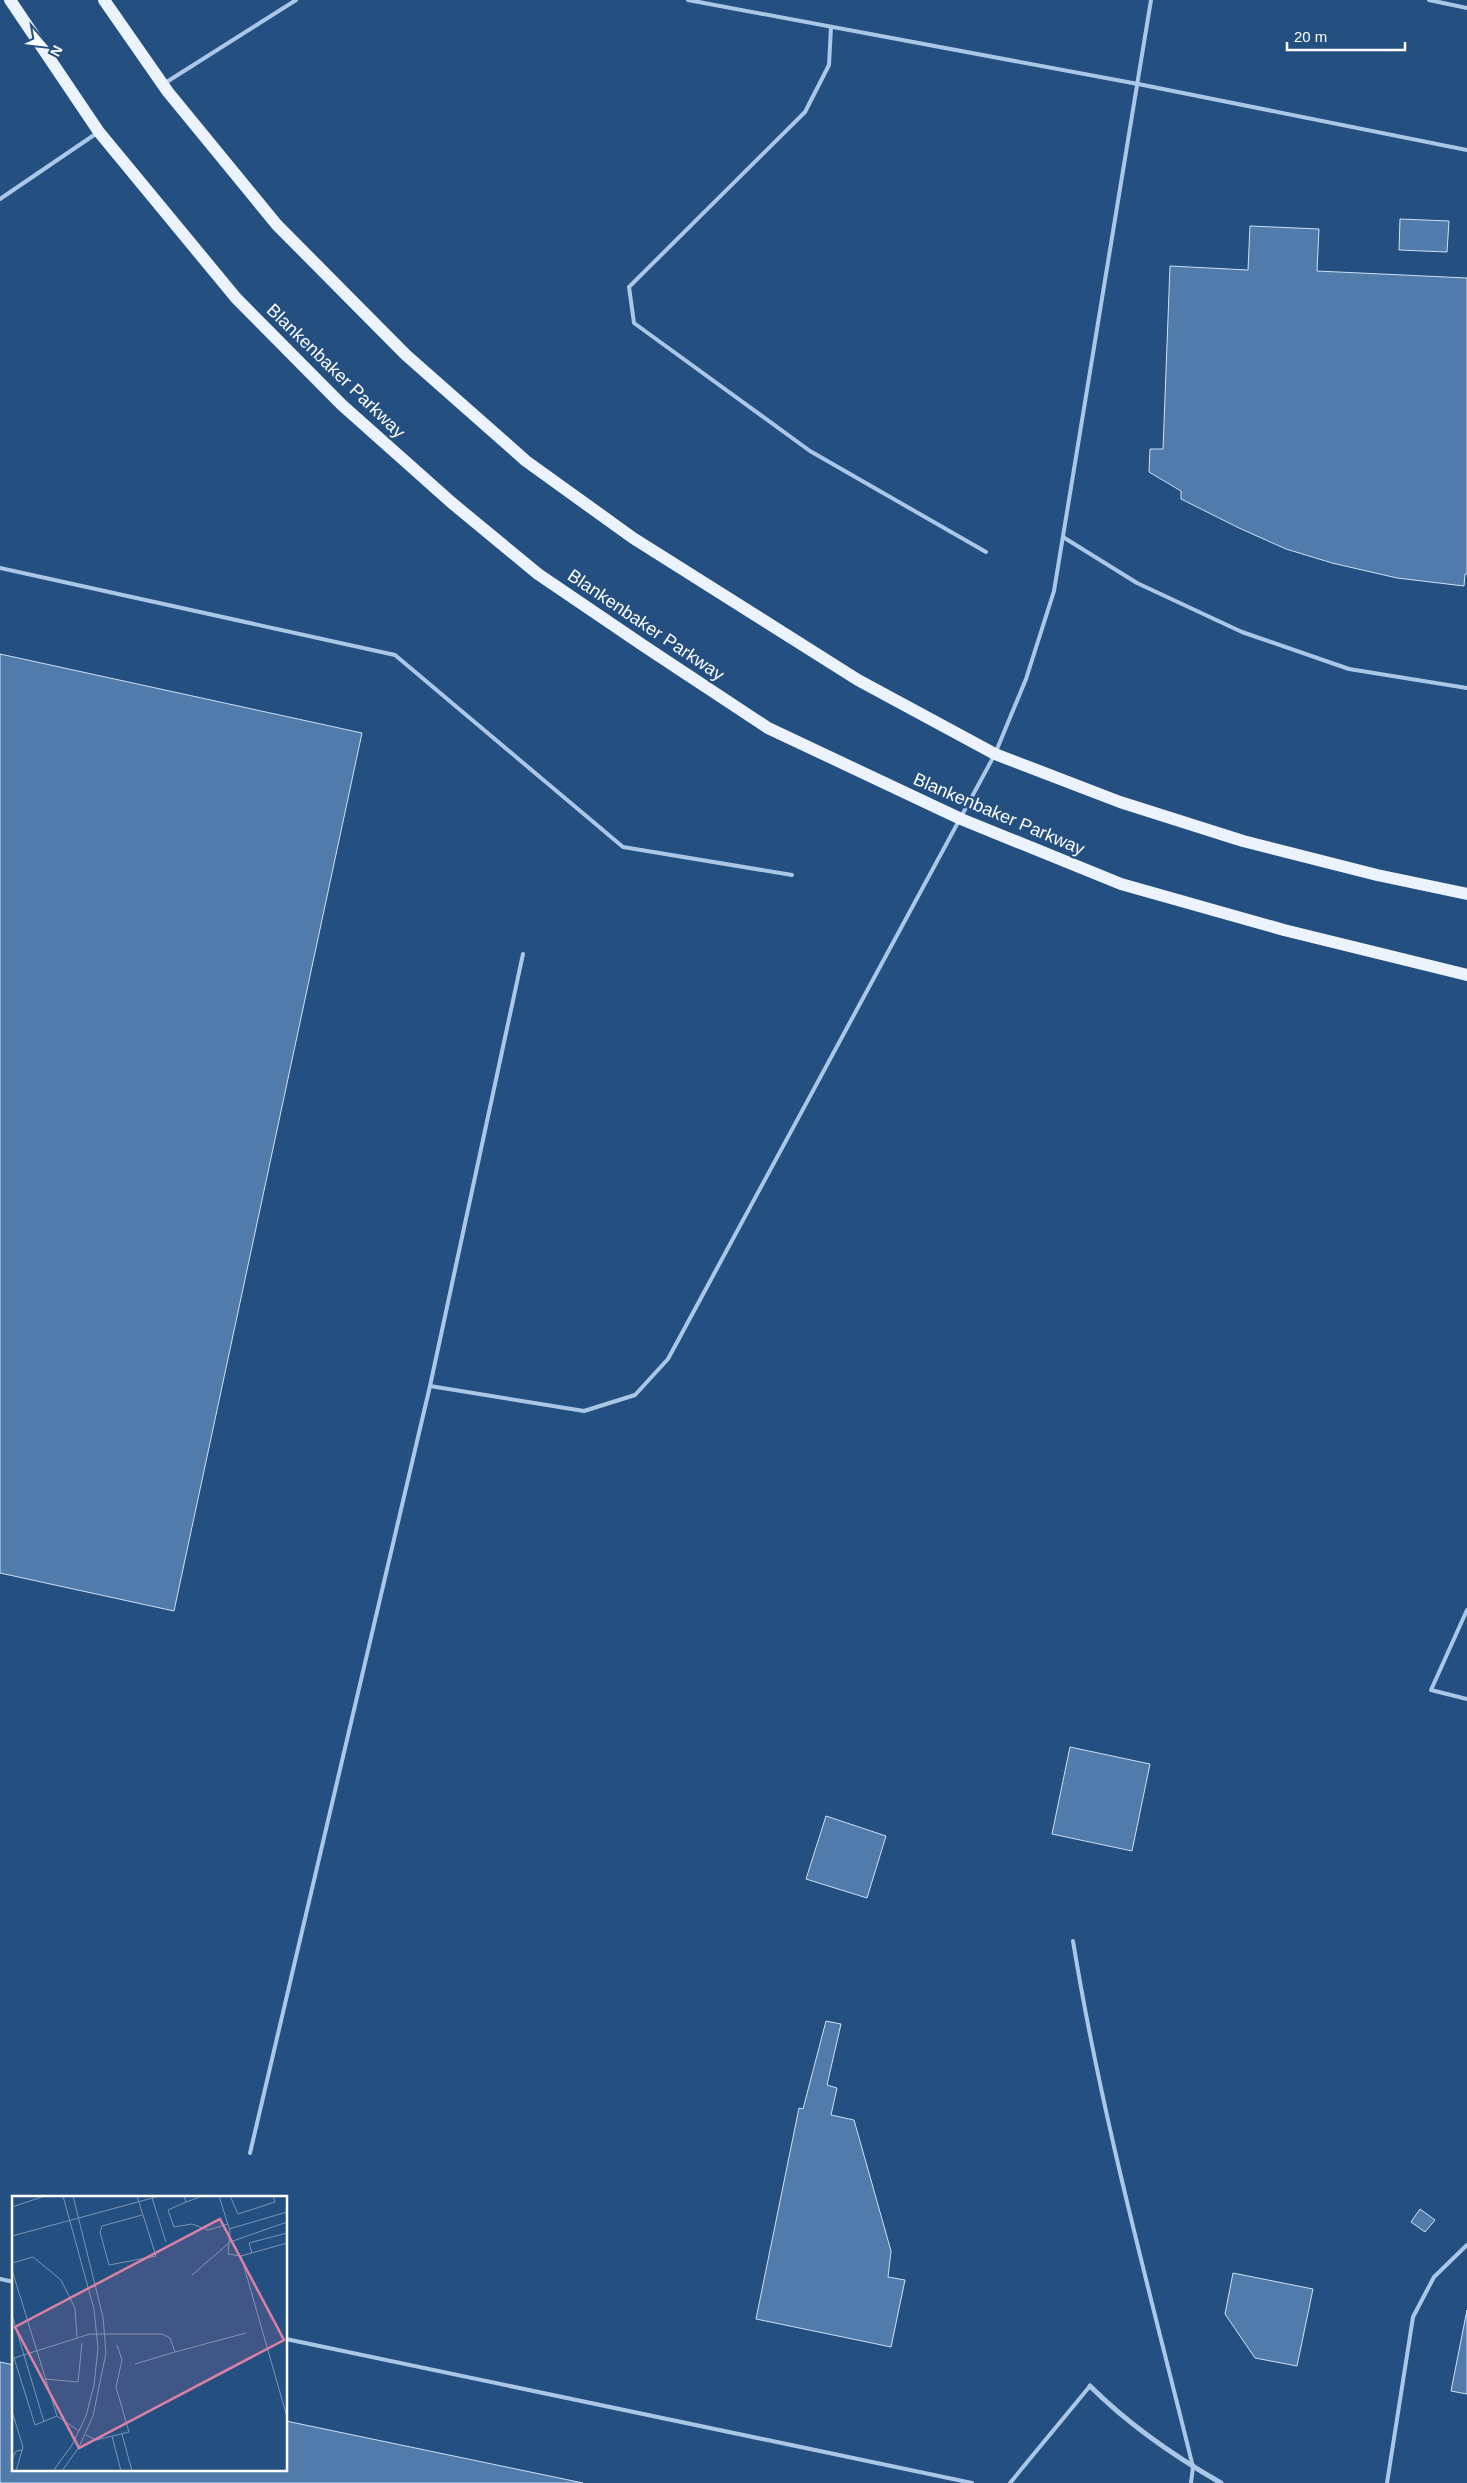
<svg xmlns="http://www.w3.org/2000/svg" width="1467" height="2483" viewBox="0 0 1467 2483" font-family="Helvetica,sans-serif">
<rect width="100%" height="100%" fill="#244f81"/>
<!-- building -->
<g fill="#507bab" stroke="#cfe1f5">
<path d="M1400,219l49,2 -2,31 -48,-2z"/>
<path d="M1250,226l69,3 -2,42 150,7v296h-2l-1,12 -67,-8 -65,-15 -46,-14 -47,-21 -58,-29v-8l-32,-19 1,-23h13l7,-183 78,4z"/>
<path d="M0,654l362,79 -188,878 -174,-38z"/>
<path d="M1070,1747l80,17 -18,87 -80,-17z"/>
<path d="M826,1816l60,20 -19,62 -61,-19z"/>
<path d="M826,2021l15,3 -14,61 10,3 -6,27 23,5 37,131 -3,26 17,3 -14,67 -135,-28 43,-211 4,1z"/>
<path d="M1420,2209l15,11 -10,12 -14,-10z"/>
<path d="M1233,2273l80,16 -16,77 -42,-8 -30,-44z"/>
<path d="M1467,2310v84l-16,-3z"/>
<path d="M0,2362l14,3v104h272v-48l297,62h-583z"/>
</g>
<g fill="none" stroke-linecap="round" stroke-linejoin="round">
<!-- service -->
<g stroke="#abc7e7" stroke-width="4">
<path d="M688,0l450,84 329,66"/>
<path d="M1429,0l38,8"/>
<path d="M831,27l-2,38 -24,47 -176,175 5,36 176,128 176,101"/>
<path d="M165,83l131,-83"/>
<path d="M0,199l97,-66"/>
<path d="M1063,537l74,46 105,49 107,37 118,19"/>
<path d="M0,568l395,87 228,192 169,28"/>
<path d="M523,954l-93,432 154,25 51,-16 33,-36 327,-605 31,-75 28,-88 97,-591"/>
<path d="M1467,1610l-36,80 36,9"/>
<path d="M1073,1941c29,178 77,351 120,526l-2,16"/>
<path d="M250,2153l180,-767"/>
<path d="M0,2279l14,3"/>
<path d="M286,2339l686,144"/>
<path d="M1010,2483l80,-97"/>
<path d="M1387,2483l26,-166 21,-40 33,-32"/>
</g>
<!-- minor -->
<path stroke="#abc7e7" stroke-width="5" d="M1090,2386c38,38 84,70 131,97"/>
<!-- primary -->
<g stroke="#edf3fd" stroke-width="12">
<path d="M10,0l89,132 137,166 106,107 110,98 86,71 106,72 124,82 193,91 160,65 163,46 183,45"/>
<path d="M104,0l64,92 109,133 129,130 120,106 107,77 225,142 137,74 125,48 123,39 134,34 90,19"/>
</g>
</g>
<g text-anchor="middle" stroke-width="4.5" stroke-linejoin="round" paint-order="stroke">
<!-- street labels -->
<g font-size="18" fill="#fff" stroke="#244f81">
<text transform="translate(336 371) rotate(44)" y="6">Blankenbaker Parkway</text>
<text transform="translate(646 625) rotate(34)" y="6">Blankenbaker Parkway</text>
<text transform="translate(999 814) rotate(23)" y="6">Blankenbaker Parkway</text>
</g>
</g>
<!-- overview -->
<g transform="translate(12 2196)">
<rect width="275" height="275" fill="#244f81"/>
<path fill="none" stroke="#7c95b3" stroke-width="1" d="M125,0l19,60 -47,9 -9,-33 2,-6 40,-11M172,0l2,6 -18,8 6,17 18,-3 16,6 20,-6M207,0l11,35 -2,23 13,2 46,161M218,0l8,18 37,-12 -2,-6M140,2l14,44M174,6l17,-6M0,11l33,-11M217,33l58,-17M0,40l148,-40M240,57l-3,-10 38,-10M229,60l46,-13M0,67l21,-6 28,23 14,28 2,29M0,74l45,146 22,15M180,79l38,-33 57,-20M0,119l32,107M163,156l71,-19M33,183l33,3 4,-39M0,215l11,36 -7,24M45,220l-22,9 -21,-67 76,-24h72l8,4 5,14 -40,12M110,238l10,37M74,239l10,5 33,-8 -13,-45 6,-27 -5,-15M100,240l9,35M0,264l4,-9 7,-1M41,275l19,-26 14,-29 8,-31 4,-37 -4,-39 -31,-113M50,275l17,-24 14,-31 13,-63 -3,-36 -30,-121"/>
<path fill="#dd80a5" fill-opacity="0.15" stroke="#dd80a5" stroke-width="2.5" d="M208,23l64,121 -205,108 -64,-121z"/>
<rect width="275" height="275" fill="none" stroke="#fff" stroke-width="2.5"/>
</g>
<!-- north arrow -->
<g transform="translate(45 45) rotate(118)" stroke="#244f81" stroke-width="4" paint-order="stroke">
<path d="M0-4L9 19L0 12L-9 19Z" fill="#ffffff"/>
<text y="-8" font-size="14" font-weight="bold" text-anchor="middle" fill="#ffffff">N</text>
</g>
<!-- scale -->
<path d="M1287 42v8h118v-8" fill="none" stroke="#ffffff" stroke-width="2.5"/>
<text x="1294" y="42" font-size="15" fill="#ffffff" stroke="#244f81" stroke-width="4" paint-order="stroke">20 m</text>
</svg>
